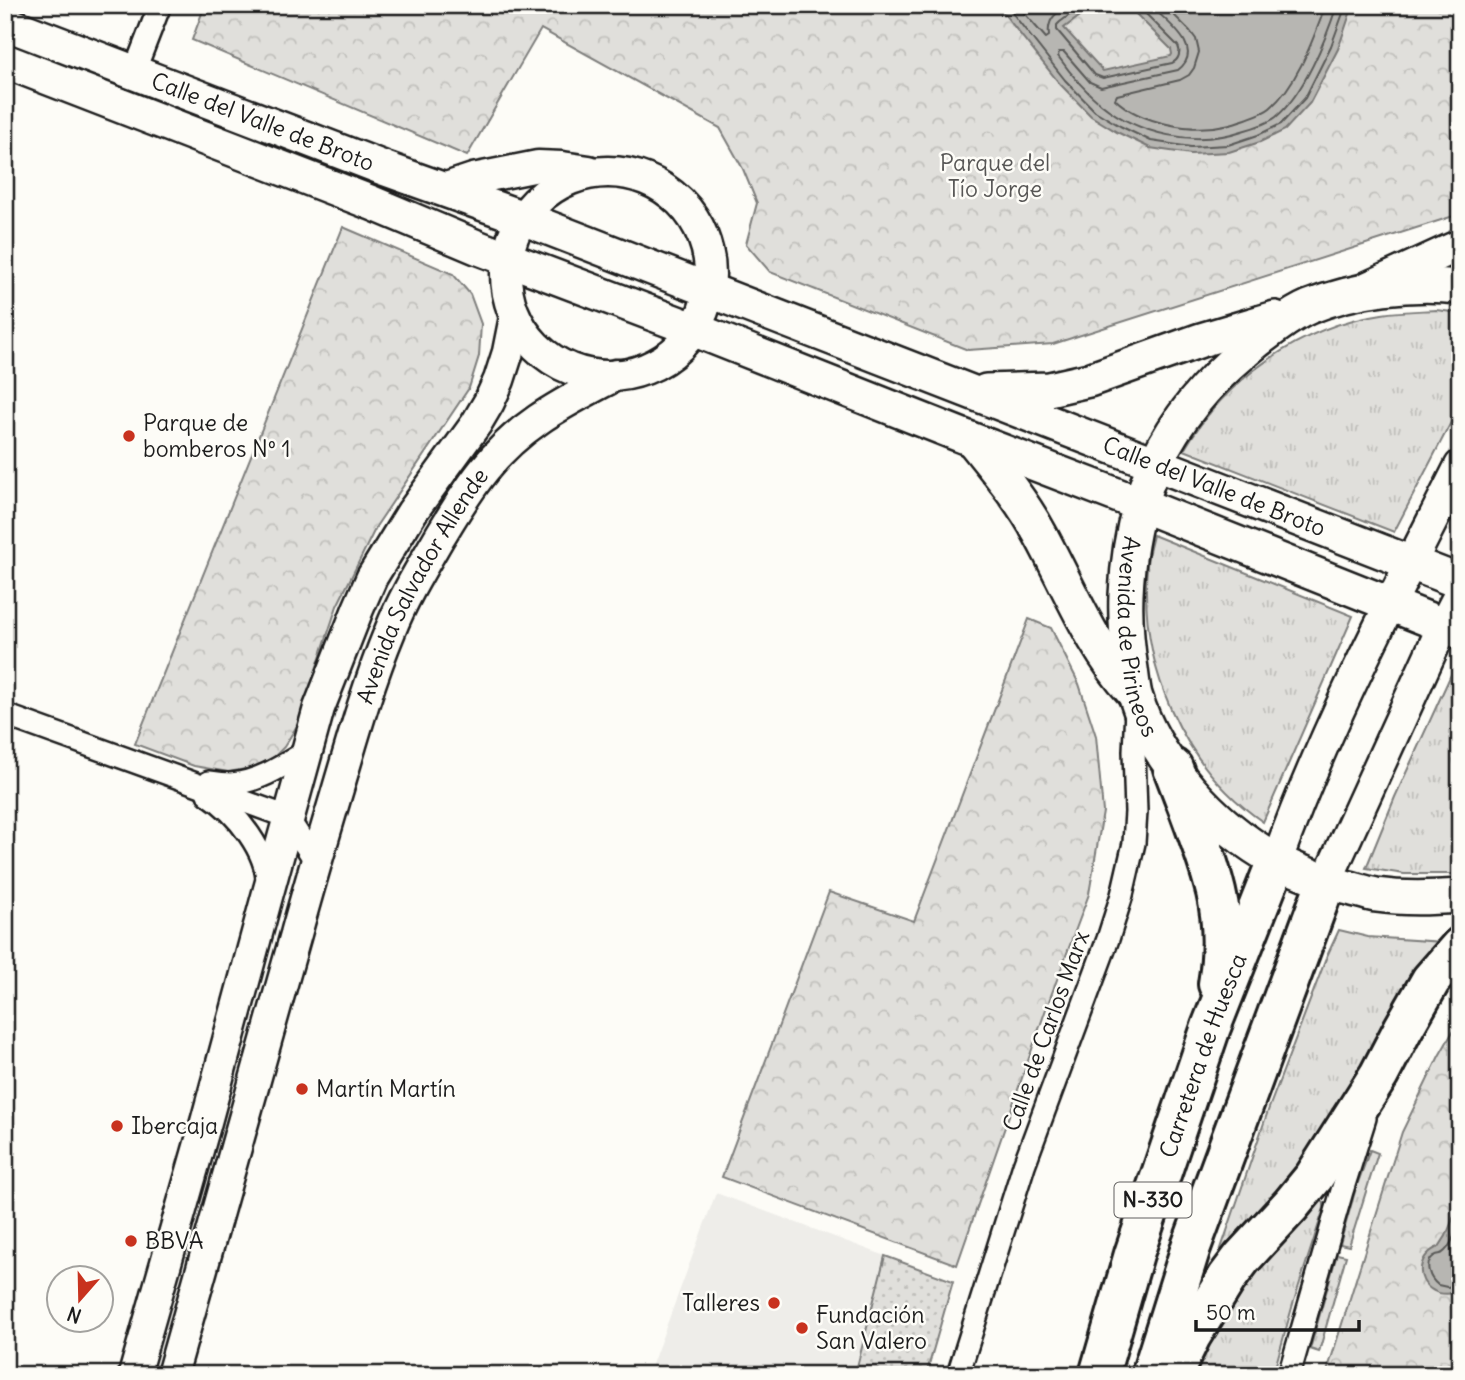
<svg xmlns="http://www.w3.org/2000/svg" width="1465" height="1380" viewBox="0 0 1465 1380" font-family="Delius,sans-serif">
<defs>
<pattern id="grass-tufts" width="24" height="20" patternUnits="userSpaceOnUse" patternTransform="scale(1.75)"><rect width="24" height="20" fill="#e0dfdb"/><path d="M3 7l-1-3M5 7V3M7 7l1-3M15 17l-1-3M17 17v-4M19 17l1-3" fill="none" stroke="#c0bfbb"/></pattern>
<pattern id="park-crowns" width="20" height="18" patternUnits="userSpaceOnUse" patternTransform="scale(1.75)"><rect width="20" height="18" fill="#e0dfdb"/><path d="M2 6a3 3 0 1 1 6 0M12 15a3 3 0 1 1 6 0" fill="none" stroke="#c0bfbb"/></pattern>
<pattern id="garden-dots" width="8" height="8" patternUnits="userSpaceOnUse" patternTransform="scale(1.75)"><rect width="8" height="8" fill="#e0dfdb"/><path d="M2 2h.1M6 6h.1" fill="none" stroke="#c0bfbb" stroke-width="1.8" stroke-linecap="round"/></pattern>
</defs>
<rect width="100%" height="100%" fill="#fdfcf7"/>
<filter id="ink" filterUnits="userSpaceOnUse"><feTurbulence type="fractalNoise" baseFrequency=".0143" numOctaves="2"/><feDisplacementMap in="SourceGraphic" scale="14" xChannelSelector="R" yChannelSelector="G"/><feConvolveMatrix kernelMatrix="1 2 1 2 8 2 1 2 1" color-interpolation-filters="sRGB"/></filter>
<g filter="url(#ink)">
<!-- built -->
<path fill="#eeede9" d="M716,1193l237,88 -27,94h-278z"/>
<!-- grass -->
<g fill="url(#grass-tufts)" stroke="#7e7e7c" stroke-width="2">
<path d="M1436,310l24,3v92l-66,127 -210,-82c41,-71 117,-124 198,-136 18,-3 36,-3 54,-4z"/>
<path d="M1153,535l200,81 -90,206c-82,-57 -124,-157 -116,-256 0,-10 4,-21 6,-31z"/>
<path d="M1460,655v219h-56l-38,-6 29,-71z"/>
<path d="M1339,930l29,7 75,5 -55,79 -27,45 -32,67 -116,139 56,-164 58,-152z"/>
<path d="M1370,1150l8,3 -29,93 -9,-2 16,-56z"/>
<path d="M1320,1199l4,4v5l-31,96 -20,71h-79l13,-33 21,-44z"/>
<path d="M1337,1254l9,2 -27,96 -9,-3z"/>
</g>
<!-- park -->
<g fill="url(#park-crowns)" stroke="#7e7e7c" stroke-width="2">
<path d="M205,5h1255v209l-407,130 -85,6 -198,-78 -24,-28 11,-41 -14,-34 -23,-41 -179,-99 -74,127 -275,-116z"/>
<path d="M343,227l110,47 17,20 11,30 -2,32 -10,32 -92,137 -40,81 -39,118 -14,23 -12,12 -20,9 -24,4 -34,-6 -59,-22z"/>
<path d="M1029,619l22,9 28,56 17,52 7,76 -14,82 -43,115 -89,256 -235,-88 107,-285 85,29z"/>
<path d="M1460,1019v356h-134l76,-243 37,-76z"/>
</g>
<!-- garden -->
<path fill="url(#garden-dots)" stroke="#7e7e7c" stroke-width="2" d="M885,1256l68,25 -27,94h-71z"/>
<!-- water -->
<g fill="#b7b6b2" stroke="#797876" stroke-width="2">
<path d="M997,5h98l-31,23 39,43 68,-15 1,-2 -1,-5 -44,-44h226l-15,44 -28,54 -25,27 -25,12 -31,10 -38,2 -41,-6 -33,-16 -26,-16 -31,-32z"/>
<path d="M1460,1201v89l-4,3c-7,1 -16,2 -22,-2 -21,-11 -15,-38 5,-44l7,-11z"/>
</g>
<g fill="none" stroke-linecap="round" stroke-linejoin="round">
<!-- shore -->
<g stroke="#5a5a58" stroke-width="2">
<path d="M1006,5l59,75 30,31 25,15 31,15 40,6 37,-2 30,-10 23,-11 24,-26 26,-52 15,-41"/>
<path d="M1017,5l29,33 3,-2c-2,-17 6,-22 19,-31"/>
<path d="M1083,5l-23,17 -3,3v5l38,45 8,3 69,-15c7,-3 9,-11 6,-17l-41,-41"/>
<path d="M1150,5c15,16 57,43 28,65l-77,17 -11,-5 -26,-30h-5l-1,4c12,17 27,35 43,48 38,31 94,43 141,27 11,-3 25,-7 34,-14 28,-23 50,-78 61,-112"/>
<path d="M1164,5l26,26 6,8 3,13 -5,16 -5,7 -9,5 -63,15 -2,4c25,24 77,34 110,26 7,-1 14,-4 21,-6 8,-3 18,-6 24,-11 28,-24 43,-69 56,-103"/>
<path d="M1460,1220c-4,10 -7,24 -15,31 -6,6 -4,1 -11,5 -11,8 -4,23 4,29l9,2 13,-2"/>
</g>
<defs>
<g id="street">
<path d="M134,72l26,-67"/>
<path d="M5,715l274,99 10,6 27,42"/>
<path d="M209,782c7,1 15,2 22,2 28,-2 53,-19 76,-33"/>
<path d="M208,794c28,18 62,59 59,94"/>
<path d="M958,1375l66,-210 84,-226 14,-44 12,-52 2,-31 -2,-61 2,-42"/>
<path d="M1289,1375l53,-184 23,-73"/>
</g>
<g id="secondary">
<circle cx="608" cy="274" r="102"/>
<path d="M443,189l30,-10 65,-13 24,1 27,4"/>
<path d="M1368,287l92,-42"/>
<path d="M1277,860c49,-136 118,-265 183,-394"/>
<path d="M1326,882l117,-256 17,-33"/>
<path d="M134,1375l72,-253 60,-222 53,-192 39,-99 14,-32 40,-65 64,-88 13,-22 10,-22 9,-28 7,-35"/>
<path id="s1" d="M172,1375c42,-147 83,-294 124,-441 13,-48 27,-95 41,-142 16,-54 31,-108 53,-161 13,-33 32,-64 50,-95 14,-23 27,-45 44,-66 37,-47 80,-67 132,-95"/>
</g>
<g id="primary">
<path id="s2" d="M5,23l381,146 137,49 937,364"/>
<path d="M5,61l367,142 107,45 214,81 280,111 141,54 346,138"/>
<path id="s3" d="M1460,287c-50,-5 -104,1 -151,20 -19,8 -49,31 -65,45 -78,65 -114,141 -118,243 -1,25 1,49 5,74 1,8 2,18 4,26 20,67 81,132 141,165 21,12 46,20 69,27 10,2 20,6 31,8 29,4 54,3 84,1"/>
<path d="M986,391l63,-2 40,-9 112,-40 74,-22"/>
<path d="M974,442c24,30 48,58 66,92 28,51 53,115 92,157"/>
</g>
<g id="highway">
<path d="M1173,768c15,40 33,83 43,124 7,29 7,62 2,92"/>
<path id="s4" d="M1099,1375l35,-121 77,-227 66,-167"/>
<path d="M1151,1375l40,-128 135,-365"/>
<path d="M1172,1375l19,-39 36,-58 15,-20 49,-53 23,-28 65,-102 24,-46 28,-49 29,-33"/>
</g>
</defs>
<!-- street casing -->
<use href="#street" stroke="#1c1c1c" stroke-width="26"/>
<!-- secondary casing -->
<use href="#secondary" stroke="#1c1c1c" stroke-width="35"/>
<!-- primary casing -->
<use href="#primary" stroke="#1c1c1c" stroke-width="38"/>
<!-- highway casing -->
<use href="#highway" stroke="#1c1c1c" stroke-width="44"/>
<!-- street -->
<use href="#street" stroke="#fdfcf7" stroke-width="21"/>
<!-- secondary -->
<use href="#secondary" stroke="#fdfcf7" stroke-width="30"/>
<!-- primary -->
<use href="#primary" stroke="#fdfcf7" stroke-width="33"/>
<!-- highway -->
<use href="#highway" stroke="#fdfcf7" stroke-width="38"/>
</g>
</g>
<!-- markers -->
<g fill="#c8321e" stroke="#fdfcf7" stroke-width="2.5">
<circle cx="129" cy="436" r="7"/>
<circle cx="302" cy="1089" r="7"/>
<circle cx="117" cy="1126" r="7"/>
<circle cx="131" cy="1241" r="7"/>
<circle cx="774" cy="1303" r="7"/>
<circle cx="802" cy="1328" r="7"/>
</g>
<g text-anchor="middle" stroke-width="5" stroke-linejoin="round" paint-order="stroke">
<!-- shield labels -->
<rect fill="#fdfcf7" stroke="#605f5e" stroke-width="2" x="1114.5" y="1182.5" width="77" height="35" rx="5"/>
<g font-size="21" font-weight="bold" fill="#1c1c1c">
<text x="1153" y="1207">N-330</text>
</g>
<!-- street labels -->
<g font-size="23" fill="#1c1c1c" stroke="#fdfcf7">
<text dy="8" stroke="none"><textPath href="#s2" startOffset="276">Calle del Valle de Broto</textPath></text>
<text dy="8" stroke="none"><textPath href="#s2" startOffset="1295">Calle del Valle de Broto</textPath></text>
<text dy="8" stroke="none"><textPath href="#s1" startOffset="830">Avenida Salvador Allende</textPath></text>
<text dy="8" stroke="none"><textPath href="#s3" startOffset="555">Avenida de Pirineos</textPath></text>
<text transform="translate(1046 1031) rotate(-70)" y="8">Calle de Carlos Marx</text>
<text dy="8" stroke="none"><textPath href="#s4" startOffset="336">Carretera de Huesca</textPath></text>
</g>
<!-- park labels -->
<g font-size="23" fill="#575655" stroke="#fdfcf7">
<text x="995" y="171">Parque del<tspan x="995" dy="26">Tío Jorge</tspan></text>
</g>
<!-- poi labels -->
<g font-size="23" fill="#1c1c1c" stroke="#fdfcf7" text-anchor="start">
<text x="143" y="431">Parque de<tspan x="143" dy="26">bomberos Nº 1</tspan></text>
<text x="316" y="1097">Martín Martín</text>
<text x="131" y="1134">Ibercaja</text>
<text x="145" y="1249">BBVA</text>
<text x="760" y="1311" text-anchor="end">Talleres</text>
<text x="816" y="1323">Fundación<tspan x="816" dy="26">San Valero</tspan></text>
</g>
</g>
<!-- margin -->
<rect width="1465" height="1380" fill="none" stroke="#fdfcf7" stroke-width="28"/>
<rect x="14" y="14" width="1437" height="1352" fill="none" stroke="#1c1c1c" stroke-width="2.5" filter="url(#ink)"/>
<!-- north arrow -->
<g transform="translate(80 1299) rotate(200)"><circle r="33" fill="#fdfcf7" stroke="#a3a29f" stroke-width="2"/>
<path d="M0-5L12 26L0 18L-12 26Z" fill="#c8321e"/>
<text y="-10" font-size="19" font-weight="bold" text-anchor="middle" fill="#1c1c1c">N</text>
</g>
<!-- scale -->
<path d="M1196 1320v10h163v-10" fill="none" stroke="#1c1c1c" stroke-width="3.5"/>
<text x="1206" y="1320" font-size="21" fill="#1c1c1c" stroke="#fdfcf7" stroke-width="5" paint-order="stroke">50 m</text>
</svg>
